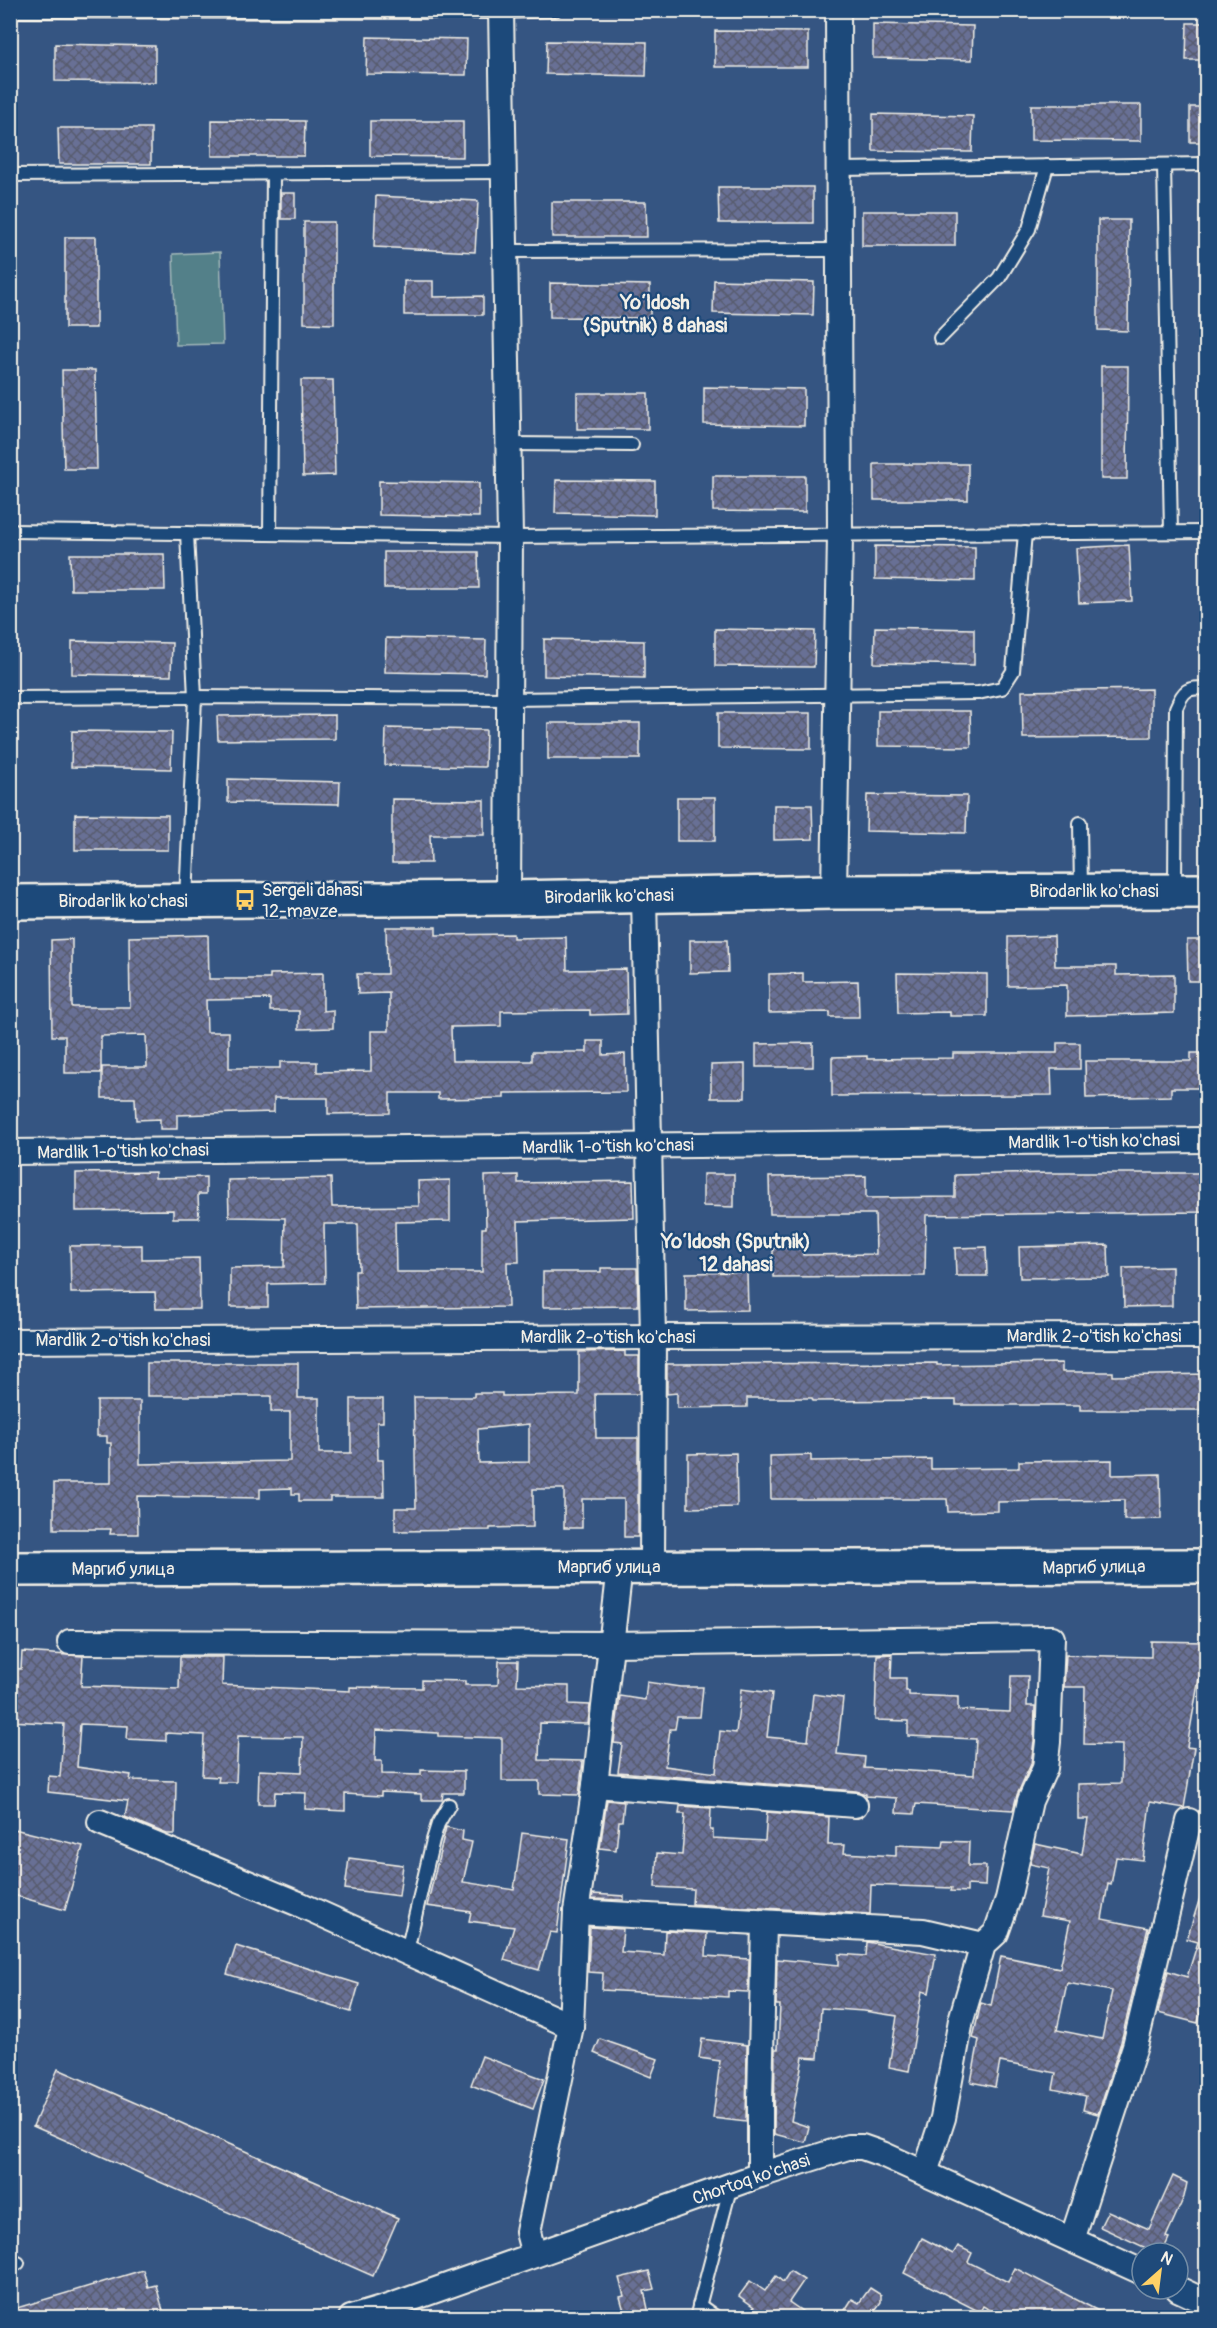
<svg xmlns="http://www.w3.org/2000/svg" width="1217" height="2328" viewBox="0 0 1217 2328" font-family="Pangolin,sans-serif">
<defs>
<pattern id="building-cross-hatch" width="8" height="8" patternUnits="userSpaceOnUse" patternTransform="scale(1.5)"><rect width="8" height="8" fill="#676f95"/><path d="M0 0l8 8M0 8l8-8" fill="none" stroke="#585c6e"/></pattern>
</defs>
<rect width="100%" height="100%" fill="#355582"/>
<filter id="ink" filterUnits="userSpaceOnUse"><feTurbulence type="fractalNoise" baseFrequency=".0167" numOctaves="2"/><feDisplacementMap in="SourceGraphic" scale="12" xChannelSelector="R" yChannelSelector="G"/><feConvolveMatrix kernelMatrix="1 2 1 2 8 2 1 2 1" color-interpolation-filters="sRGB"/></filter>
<g filter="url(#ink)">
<!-- garden -->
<path fill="#528089" stroke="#a3b8b8" stroke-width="1.5" d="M220,252l3,92 -47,1 -3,-91z"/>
<!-- building -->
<g fill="url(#building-cross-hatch)" stroke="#f4f1e8" stroke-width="1.5" fill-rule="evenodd">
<path d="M1187,23h19v37h-20z"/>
<path d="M873,24l100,2 -1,34 -99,-2z"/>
<path d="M715,31l93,1v35h-93z"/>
<path d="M367,37l100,2 -1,36 -100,-1z"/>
<path d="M547,41l100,1 -1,34 -100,-2z"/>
<path d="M55,44l100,2v36l-100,-1z"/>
<path d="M1031,105h110v36l-110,-1z"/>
<rect x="1190" y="107" width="16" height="35"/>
<path d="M873,114l100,2 -1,36 -99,-1z"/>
<path d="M212,120l93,1 -1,35h-92z"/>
<path d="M370,121h93v36l-93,-1z"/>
<path d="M58,128h93v36h-92z"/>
<path d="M718,187h95v36h-94z"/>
<rect x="281" y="193" width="14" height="26"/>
<path d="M376,196l102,5 -3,51 -101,-5z"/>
<path d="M552,202h94l1,35h-95z"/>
<rect x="862" y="211" width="93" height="35"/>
<path d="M1098,220h31l-1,111 -30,-1z"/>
<path d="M304,222h30v102l-30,-1z"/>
<rect x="65" y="237" width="31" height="91"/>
<path d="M714,280l100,2 -1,33 -100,-2z"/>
<path d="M404,281h29v16l50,-1v19h-79z"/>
<path d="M550,283l100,2v33l-100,-1z"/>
<path d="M1101,366h27l-1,113h-26z"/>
<path d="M62,370h33l2,99h-33z"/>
<path d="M301,380h32l2,95 -32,1z"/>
<path d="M704,387l100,2v37l-100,-2z"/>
<rect x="577" y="393" width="71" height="36"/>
<rect x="874" y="464" width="94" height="36"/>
<path d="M713,476h92v36l-92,-1z"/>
<path d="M556,480l99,1v34l-100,-2z"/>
<path d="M379,481l100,2v34l-100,-2z"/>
<path d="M1129,545l3,56 -53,2 -3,-55z"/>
<path d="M875,546l100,1v34l-100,-2z"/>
<path d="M384,552h94l1,36h-95z"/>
<path d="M70,554h94l1,36h-94z"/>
<path d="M875,627l99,2v36l-100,-2z"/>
<path d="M715,629l100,2 -1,36 -99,-1z"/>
<path d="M386,638l100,2 -1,34 -100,-2z"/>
<path d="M544,639l100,2v37l-100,-2z"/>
<path d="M72,641l100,2 -1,33 -99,-2z"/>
<path d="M1151,689v48l-128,1 -1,-47z"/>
<path d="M878,711h92l1,36 -93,-1z"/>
<path d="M718,713h93v36l-93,-1z"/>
<path d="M335,715v24l-117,1 -1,-24z"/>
<rect x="548" y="723" width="92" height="36"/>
<path d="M386,728l100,2 -1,37 -100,-2z"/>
<path d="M72,731l100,1 -1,37 -100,-2z"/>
<path d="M228,779l112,3 -1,22 -111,-2z"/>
<path d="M867,795l100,1 -1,37 -100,-2z"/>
<rect x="677" y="797" width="38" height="44"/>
<path d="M392,799l92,1v35h-54l1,28h-39z"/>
<path d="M774,805h38l1,34 -39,1z"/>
<path d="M75,814l93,1v35h-93z"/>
<path d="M386,927h50v8l77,-1v4l53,-1 1,33 59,-1 1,45 -37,1v-5l-89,1v15l-50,1 1,34h80v-9h55v-11h16v14l22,-1 1,38 -122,1v5l-66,1v-6h-48v20l-62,1v-16h-54v14l-97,3v14h-17v-10l-24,1 -1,-22h-33v-31h45l-1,-32 -45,1v37h-36v-37h-13l-1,-96 21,-1v68h58l-1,-70 79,-2 1,44h61v-5l53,-1v38l10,-1v18l-34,1v-18h-29v-12l-64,1 1,32h22v36h51v-6h37v10l54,-1v-40h18v-38l-31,1 -1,-20h30z"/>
<path d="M1054,936l1,30h61v9l58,-1v39l-107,3v-31l-59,1v-49z"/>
<path d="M690,940h37l1,32 -38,1z"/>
<path d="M1187,940h19v41h-18z"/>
<path d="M803,973v9l55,-1 1,36h-29v-5l-61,1v-39z"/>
<path d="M897,973l90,1v42h-37v-4l-52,1z"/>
<path d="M813,1043v24h-57v-23z"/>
<path d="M1057,1043h23v26h-29l1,26 -220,1v-39l35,-1v3l86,-1v-5h104z"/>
<path d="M1191,1053h15v35h-35v8l-85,2 -1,-37h106z"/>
<path d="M745,1064v34h-34v-33z"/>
<path d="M155,1172v6l51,-1v17h-8l1,24h-26v-8l-97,1v-38z"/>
<path d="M1051,1173h155v39l-280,3 -1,61 -152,1v-29l29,-1 1,8 73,-1 -1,-40h-105l-1,-37 97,-1v22l89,-1v-22z"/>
<path d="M703,1174h31v33l-31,-1z"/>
<path d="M518,1175v8l115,-2 1,37 -116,3 1,41h-12l1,45 -152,2 -1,-38h4l-1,-47h-34l1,59 -57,1v23h-38v-39l54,-1 1,-49 -56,-1 -1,-37 103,-2 1,29 87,-1 -1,-25 32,-1v41l-55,1 1,50h86v-44h4l-1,-52z"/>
<path d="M142,1245v14l57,-1 1,51h-44l-1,-17 -84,1 -1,-47z"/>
<path d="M1108,1245l1,32 -89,1 -1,-31z"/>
<path d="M986,1247l1,29h-31l-1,-28z"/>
<path d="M1172,1267v39l-48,1 -1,-39z"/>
<path d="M601,1268h36l1,38 -95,1v-35h58z"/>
<path d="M747,1272l1,38 -62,1v-38z"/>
<path d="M625,1351v5h14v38h-44l1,44h42v99h-14v-38h-42v29h-18v-39h-31v38l-43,1v2l-95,1v-23h21l-2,-111h60v-4h28v3l77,-1v-43zM529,1424v38l-50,1 -1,-34z"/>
<path d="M147,1363h151v35h21v55h32v-54h32v23h-6l1,38h5l1,37h-54v4h-31v-7h-7v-6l-32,1v9l-123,-2 1,38h-28l1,-5h-57v-46h57v-40h-4v-7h-10v-35h43v63l150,-3v-49h-19v-16h-124z"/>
<path d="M937,1363v2l125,-2v9h51v4l93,-2v36h-126v-5h-124v-5l-143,1 -1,-3h-65v9l-70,1v-15l-10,1v-30z"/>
<path d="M736,1453l1,54 -49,1v-54z"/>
<path d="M811,1455v6l120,-2v10l88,-1v-7l93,-1v15l48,-1 1,45 -37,1v-20l-126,2v9l-50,1 -1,-13h-176l-1,-43z"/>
<path d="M1151,1641l55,1v36h-7l-12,69 7,1 -10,60 -34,-6 -7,58 -27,-3 -5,28 -3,-1 -6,35 46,9 -27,114 -23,72 -15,-4 3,-14 -33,-7 3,-16 -56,-11 -5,25 -24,-5 8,-42 -6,-2 8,-35 10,3 10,-50 59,12 10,-47 -30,-5 9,-48 -19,-4 5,-20 47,10 6,-35h-10v-35l43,-1 1,-38 -38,-1 1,-57h-21l2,-32 85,2zM1067,1983l45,8 -10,48 -45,-9z"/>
<path d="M22,1652l61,4 -2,30 98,3 1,-32h43l-1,28 128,6v-4l72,1v-8l43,1v4h33l1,-24h19l-1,24 52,1v18l21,1 -2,19 -48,-1 -1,37 44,1 -4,34 -40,-1v-13h-37v-43l-64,-2v-3l-62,-3 -1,31h7v13l39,1v-5l43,1v22h-21l-1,7h-21v-6l-40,-2v4l-36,-2v17l-40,-2 1,-16 -31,-1 -1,12h-16l1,-34 43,2 1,-35 -65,-1 -2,46h-18l1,-5 -17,-1 2,-41 -38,-2v8l-39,-2 1,-13 -48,-2 -3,43 54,8 -1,5 46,1 -1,53h-8l-42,-17 3,-16 -80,-9 1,-16 11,1 4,-53 -54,-3v-53l11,1z"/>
<path d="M892,1654l-1,24h15v13h3v4l49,2v13l52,2 1,-36h17l-1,30h8l-1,35 -3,23 -14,31 -4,15 -97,-6 -2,10 -18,-1 1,-15 -31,-2v-2l-10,-3 -238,-19 4,-28 -8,-1 6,-47 25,4 2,-18 33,5h23l-3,30h-23l-2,12h-5l-5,37 51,7 4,-42 16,2 5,-44 31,4 -5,44 41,4 5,-47 30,4 -6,56 28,3 -1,11 110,7 2,-36 -68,-3v-15l-33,-1 2,-65z"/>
<path d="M607,1800l17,2 -2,19h-3l-3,29 -16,-2z"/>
<path d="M680,1806l31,2 -1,22h3v8l52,3 2,-29 62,5 -1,28h17l-1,8 52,3v-11l47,2 1,-6 25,1 -1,24h18l-1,20 -18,-1v7l-16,-1 1,-3 -81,-3 -1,29 -178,-10 1,-15 -38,-2 2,-34 25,2 3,-41h-6z"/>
<path d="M446,1827l17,4 -1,9 10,2 -9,40 51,8 8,-57 47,6 -12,94 -7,-1 -11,38 -35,-10 10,-33 -45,-6 2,-9 -44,-6z"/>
<path d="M10,1828l73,18 -18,64 -55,-16z"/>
<path d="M349,1858l54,7 -4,31 -54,-7z"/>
<path d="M1203,1888h3v101l-8,34 -40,-10 10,-42 19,6 11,-35 -11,-3z"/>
<path d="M593,1894l31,2v4l-32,-1z"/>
<path d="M590,1927l33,2 -2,23 43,3 1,-24 42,2 -1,23 43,3 -1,33 -20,-1v6l-126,-7 1,-17 -15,-1z"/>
<path d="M867,1942l69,12 -7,39 -7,-2 -13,80 -20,-4 8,-51 -33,-5 -43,-3 -3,50 -15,-1 -12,64 18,6 -4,15 -31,-8 1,-85h3l2,-44h-4l1,-46 62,6v-11l27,2z"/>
<path d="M236,1946l123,38 -8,28 -124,-38z"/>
<path d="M600,2039l58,20 -7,18 -57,-24z"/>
<path d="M702,2039l45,6 -1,77 -33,-4 7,-57 -21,-3z"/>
<path d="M482,2056l62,23 -11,30 -62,-24z"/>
<path d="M58,2069l340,149 -25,58 -340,-150z"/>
<path d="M1173,2176l14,7 -3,14 -18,40 3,1 -7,15h-5l-57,-26 8,-16 41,18z"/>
<path d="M922,2238l31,16 5,-8 14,7 -4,9 40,20 7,-14 97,50h-108l-21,-12 -3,6 -76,-39z"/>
<path d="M143,2270l5,17 8,-2 9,33h-155v-8z"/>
<path d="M649,2271l5,18 -10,2 6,27h-24l-6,-21 4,-1 -5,-18z"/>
<path d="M790,2271l14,9 -15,22 23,16h-65l7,-11 -15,-11 11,-15 15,10 11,-15 7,6z"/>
<path d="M870,2288l11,7v7l-8,11 6,5h-39l12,-19 7,4z"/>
</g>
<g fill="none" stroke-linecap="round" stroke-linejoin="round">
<defs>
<g id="lane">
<path d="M10,11l491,1 54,-2"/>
<path d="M1164,165l7,367"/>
<path d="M839,169l367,-5"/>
<path d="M10,175l495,-3"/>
<path d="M506,251l333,-1"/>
<path d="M940,338l59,-60 30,-49 18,-63"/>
<path d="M509,444l123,1"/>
<path d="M10,531l500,6 696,-5"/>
<path d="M270,534l3,-360"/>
<path d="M10,698l185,-1 -8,-164"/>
<path d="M1080,823l1,67"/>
<path d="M1175,890l1,-182c8,-19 11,-20 30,-20"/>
<path d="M186,900l9,-203 314,2 469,-6 24,-5 11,-17 12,-138"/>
<path d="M407,1951l26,-111 5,-16 11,-19"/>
<path d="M10,2267l8,-4"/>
<path d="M699,2305l18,13"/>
<path d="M696,2318l35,-133"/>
</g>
<g id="street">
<path d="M501,10l9,527 -2,361"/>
<path d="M834,892l6,-357 -2,-525"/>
<path d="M644,896l9,441 -1,230"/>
<path d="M10,1152l1196,-12"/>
<path d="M10,1341l643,-4 553,-1"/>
<path d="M70,1642l542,2 440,-6 -4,104 -3,26 -15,33 -22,98 -12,34 -13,12 -22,75 -18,98 -18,55"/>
<path d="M595,1785l260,20"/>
<path d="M100,1822l199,82 272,122"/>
<path d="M576,1912l347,19 60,14"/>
<path d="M760,2175v-76l4,-176"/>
<path d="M1072,2240l63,-194 54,-225"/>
<path d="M534,2255l-6,-23 43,-206 5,-114 19,-127 25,-218"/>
<path d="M1178,2289l28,13"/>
<path d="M351,2318l37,-11 372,-132 88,-28h14l20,7 260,118"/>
</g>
<g id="secondary">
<path d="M10,902l498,-4 326,-6 372,-1"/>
<path d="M10,1569l1196,-3"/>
</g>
</defs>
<!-- lane casing -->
<use href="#lane" stroke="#f4f1e8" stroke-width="16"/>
<!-- street casing -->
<use href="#street" stroke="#f4f1e8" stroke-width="28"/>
<!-- secondary casing -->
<use href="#secondary" stroke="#f4f1e8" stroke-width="38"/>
<!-- lane -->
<use href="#lane" stroke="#1f4a7a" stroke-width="12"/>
<!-- street -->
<use href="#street" stroke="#1f4a7a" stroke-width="24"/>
<!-- secondary -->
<use href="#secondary" stroke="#1f4a7a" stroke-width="33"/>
</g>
</g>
<!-- icons -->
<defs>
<symbol id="bus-bare" viewBox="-9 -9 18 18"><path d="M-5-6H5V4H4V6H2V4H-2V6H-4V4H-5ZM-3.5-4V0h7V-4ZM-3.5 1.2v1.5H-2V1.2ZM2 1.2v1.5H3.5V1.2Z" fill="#ffd166" stroke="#1f4a7a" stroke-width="2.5" paint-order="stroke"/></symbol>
</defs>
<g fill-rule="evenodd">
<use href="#bus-bare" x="230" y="885" width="30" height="30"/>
</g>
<g text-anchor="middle" stroke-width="4.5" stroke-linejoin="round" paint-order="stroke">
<!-- poi labels -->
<g font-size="18" fill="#f4f1e8" stroke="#1f4a7a" text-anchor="start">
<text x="262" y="896">Sergeli dahasi<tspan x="262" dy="21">12-mavze</tspan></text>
</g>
<!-- street labels -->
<g font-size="18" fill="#f4f1e8" stroke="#1f4a7a">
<text x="1094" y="897">Birodarlik ko'chasi</text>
<text transform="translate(609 896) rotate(-1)" y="6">Birodarlik ko'chasi</text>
<text x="123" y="907">Birodarlik ko'chasi</text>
<text transform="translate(1094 1141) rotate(-1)" y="6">Mardlik 1-o'tish ko'chasi</text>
<text transform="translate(608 1146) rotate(-1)" y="6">Mardlik 1-o'tish ko'chasi</text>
<text transform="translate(123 1151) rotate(-1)" y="6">Mardlik 1-o'tish ko'chasi</text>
<text x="1094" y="1342">Mardlik 2-o'tish ko'chasi</text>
<text x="608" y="1343">Mardlik 2-o'tish ko'chasi</text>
<text x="123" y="1346">Mardlik 2-o'tish ko'chasi</text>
<text x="609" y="1573">Маргиб улица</text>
<text transform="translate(1094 1567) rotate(-1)" y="6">Маргиб улица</text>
<text x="123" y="1575">Маргиб улица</text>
<text transform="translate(751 2179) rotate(-19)" y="6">Chortoq ko'chasi</text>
</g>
<!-- neighbourhood labels -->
<g font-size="20" font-weight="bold" fill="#f4f1e8" stroke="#1f4a7a">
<text x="655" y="309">Yo‘ldosh<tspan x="655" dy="23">(Sputnik) 8 dahasi</tspan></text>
<text x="736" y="1248">Yo‘ldosh (Sputnik)<tspan x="736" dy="23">12 dahasi</tspan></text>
</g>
</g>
<!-- margin -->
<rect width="1217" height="2328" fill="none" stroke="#1f4a7a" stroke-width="36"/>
<rect x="18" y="18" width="1181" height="2292" fill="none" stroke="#f4f1e8" stroke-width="2" filter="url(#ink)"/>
<!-- north arrow -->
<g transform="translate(1160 2271) rotate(28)"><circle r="28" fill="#1f4a7a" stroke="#748da6" stroke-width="1.5"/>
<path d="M0-4.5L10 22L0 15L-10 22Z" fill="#ffd166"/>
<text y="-9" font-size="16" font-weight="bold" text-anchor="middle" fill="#f4f1e8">N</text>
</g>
</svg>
